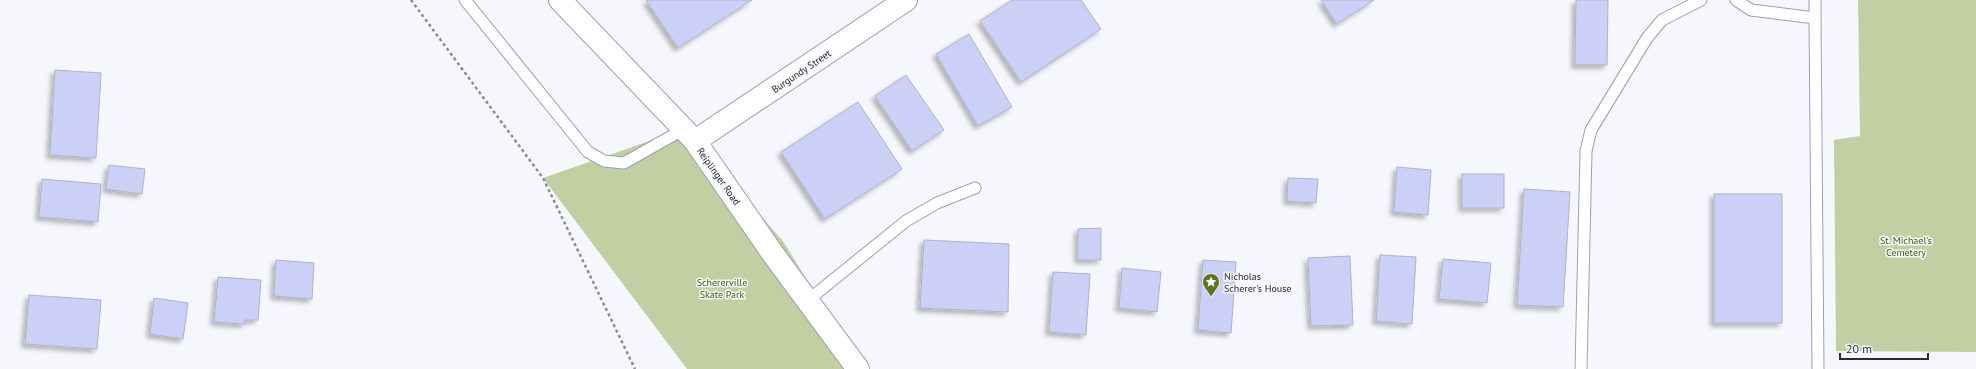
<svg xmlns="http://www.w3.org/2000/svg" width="1976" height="369" viewBox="0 0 1976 369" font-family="'PT Sans',sans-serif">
<defs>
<filter id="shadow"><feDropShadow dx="-3.5" dy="3.5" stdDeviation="2" flood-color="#0004"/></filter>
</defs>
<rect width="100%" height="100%" fill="#f6f7fc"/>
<!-- green -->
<g fill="#c1cfa3">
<path d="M1858,0h118v352l-140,-1 -2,-211 26,-4z"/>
<path d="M684,129l99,112 79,128h-175l-144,-191z"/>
</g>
<!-- building -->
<g fill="#cbd0f7" stroke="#aeb2ca" filter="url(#shadow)">
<path d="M646,0h106l-74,48z"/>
<path d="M1012,0h69l20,29 -80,53 -41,-61z"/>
<path d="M1321,0h53l-37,24z"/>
<path d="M1576,0h32l-1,65h-32z"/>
<path d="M969,34l43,73 -34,19 -42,-72z"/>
<path d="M55,70l46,3 -5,85 -46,-3z"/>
<path d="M906,75l38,55 -32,21 -37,-55z"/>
<path d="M858,102l44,67 -77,50 -44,-67z"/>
<path d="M109,165l36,4 -3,25 -36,-5z"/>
<path d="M1397,167l34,3 -3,45 -34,-3z"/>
<rect x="1462" y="174" width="42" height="34"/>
<path d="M1288,178l30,1 -2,24 -29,-2z"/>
<path d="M42,179l59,5 -3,38 -59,-5z"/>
<path d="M1524,189l46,3 -7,115 -46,-2z"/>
<rect x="1714" y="194" width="68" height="129"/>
<path d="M1101,228v32h-23v-31z"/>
<path d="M924,240l85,4 -1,68 -88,-4z"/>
<path d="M1380,255l36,2 -4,67 -36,-3z"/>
<path d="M1350,256l3,69 -42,1 -3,-68z"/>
<path d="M1443,259l48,4 -4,40 -48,-4z"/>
<path d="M276,260l38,3 -2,36 -38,-3z"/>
<path d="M1203,260l33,2 -5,71 -33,-3z"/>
<path d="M1122,268l39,4 -4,40 -38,-4z"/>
<path d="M1053,272l37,2 -4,61 -37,-3z"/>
<path d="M218,277l43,3 -3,40h-13v4l-31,-2z"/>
<path d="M29,295l72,5 -4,49 -72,-5z"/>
<path d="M154,298l34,5 -5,36 -33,-5z"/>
</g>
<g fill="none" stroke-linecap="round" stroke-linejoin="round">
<defs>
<g id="lane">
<path d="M465,0l123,152 16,9 20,2 60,-34"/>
<path d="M1736,0l15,10 64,8 3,351"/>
<path d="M1815,18v-18"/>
<path d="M807,301l99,-80 31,-18 38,-15"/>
<path d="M1581,369l5,-218 5,-21 56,-92 15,-18 39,-20"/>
</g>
<g id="street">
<path d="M560,0l135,141 78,113 85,115"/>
<path d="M695,141l211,-141"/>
</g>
</defs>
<!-- lane casing -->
<use href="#lane" stroke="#9c9fb7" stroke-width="13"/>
<!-- street casing -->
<use href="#street" stroke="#9c9fb7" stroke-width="24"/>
<!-- path -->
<path stroke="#8a8b93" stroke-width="2.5" stroke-dasharray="3 3" stroke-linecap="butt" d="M411,0l132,178 92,191"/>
<!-- lane -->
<use href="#lane" stroke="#fff" stroke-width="11"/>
<!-- street -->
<use href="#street" stroke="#fff" stroke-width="22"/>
</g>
<!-- icons -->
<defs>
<symbol id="sight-pin" viewBox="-11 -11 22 30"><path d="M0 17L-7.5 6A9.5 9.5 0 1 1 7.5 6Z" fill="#607322" stroke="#f6f7fc"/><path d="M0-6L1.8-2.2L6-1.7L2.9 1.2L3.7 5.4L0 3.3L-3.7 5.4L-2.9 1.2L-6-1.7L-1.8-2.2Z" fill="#fff"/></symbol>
</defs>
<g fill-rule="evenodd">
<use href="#sight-pin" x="1201" y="272" width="20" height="27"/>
</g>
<g text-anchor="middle" stroke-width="3" stroke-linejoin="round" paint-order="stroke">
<!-- street labels -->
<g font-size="10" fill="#282a33" stroke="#f6f7fc">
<text transform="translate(801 71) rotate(-34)" y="4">Burgundy Street</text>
<text transform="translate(719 176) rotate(55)" y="4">Reiplinger Road</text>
</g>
<!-- park labels -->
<g font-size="10" fill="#47580f" stroke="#f6f7fc">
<text x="1906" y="244">St. Michael's<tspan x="1906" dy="12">Cemetery</tspan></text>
<text x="722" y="286">Schererville<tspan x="722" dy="12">Skate Park</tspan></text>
</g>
<!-- poi labels -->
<g font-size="10" fill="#282a33" stroke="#f6f7fc" text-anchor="start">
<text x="1224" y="280">Nicholas<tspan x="1224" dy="12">Scherer's House</tspan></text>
</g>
</g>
<!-- scale -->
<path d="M1840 353v6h88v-6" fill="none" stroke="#282a33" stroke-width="2"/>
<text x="1846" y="353" font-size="12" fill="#282a33" stroke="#f6f7fc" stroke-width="3" paint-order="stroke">20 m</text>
</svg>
